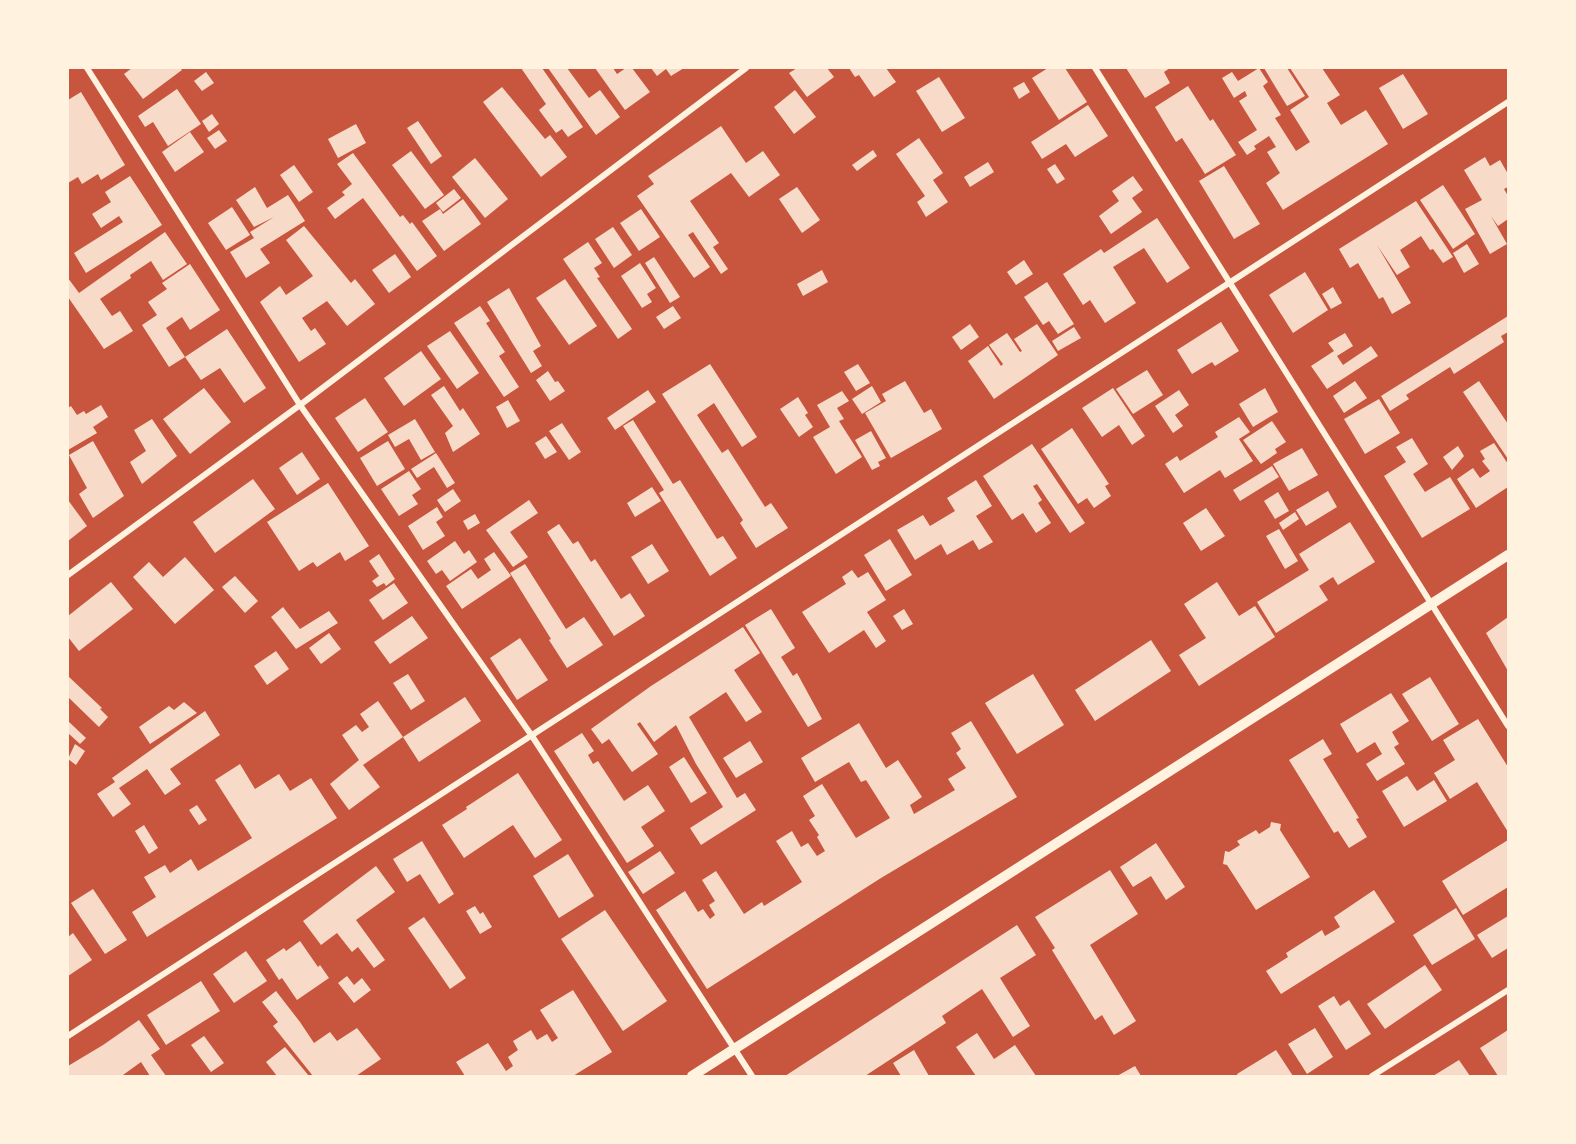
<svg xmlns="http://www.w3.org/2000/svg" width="1576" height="1144" viewBox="0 0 1576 1144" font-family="Spectral,serif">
<rect width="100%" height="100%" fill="#c8553d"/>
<!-- building -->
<g fill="#f7dbc8">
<path d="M132,68h48l2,2 -39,29 -19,-25z"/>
<path d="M521,68h21l41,59 -15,10 -6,-8 -6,4 -17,-23 7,-6z"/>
<path d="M548,68h19l22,30 11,-8 20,27 -24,18z"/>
<path d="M595,68h18l4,6 9,-6h6l18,24 -25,18z"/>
<path d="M651,68h33l-13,8 -5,-7 -9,7z"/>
<path d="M797,68h30l7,9 -27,20 -18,-24z"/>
<path d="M849,68h37l10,14 -22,15 -15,-22 -4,2z"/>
<path d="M1048,68h17l22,34 -28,18 -27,-42z"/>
<path d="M1126,68h44l-6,4 6,11 -25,15z"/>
<path d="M1259,68l9,14 -5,4 18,29 -6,3 21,33 14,-9 -20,-32 19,-13 -19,-29h32l18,27 -13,8 14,22 25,-15 22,34 -105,66 -17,-27 14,-10 -13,-21 9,-5 -7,-11 -15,10 2,3 -9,6 -9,-13 19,-12 -18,-29 8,-5 -2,-5 -11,7 -12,-20 10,-6 6,9z"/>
<path d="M1264,68h23l18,28 -18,10z"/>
<path d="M206,72l8,11 -12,8 -8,-10z"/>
<path d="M1403,74l25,40 -25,15 -24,-41z"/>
<path d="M939,77l26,41 -23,14 -26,-41z"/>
<path d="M1024,82l6,10 -11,7 -6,-11z"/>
<path d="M1188,86l22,35 3,-2 23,36 -31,19 -23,-36 -6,4 -21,-35z"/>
<path d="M502,87l43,52 5,-4 17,22 -26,20 -58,-75z"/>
<path d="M177,89l24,35 -33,22 -15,-24 -8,5 -7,-11z"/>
<path d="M795,90l21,27 -22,17 -20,-27z"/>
<path d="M81,92l44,73 -24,15 -3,-6 -16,10 -4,-7 -10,6v-83z"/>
<path d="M1088,105l20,31 -33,21 -9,-13 -24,15 -11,-17z"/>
<path d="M212,114l7,10 -10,8 -7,-11z"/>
<path d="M418,121l24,35 -11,8 -24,-36z"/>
<path d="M356,124l10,19 -28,15 -10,-19z"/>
<path d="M721,126l25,37 17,-12 17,24 -31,22 -18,-24 -41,28 29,42 -6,4 15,22 -7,5 -28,-42 -5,3 22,32 -16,11 -57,-82 17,-12 -6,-8z"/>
<path d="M219,130l8,11 -12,8 -8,-11z"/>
<path d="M190,132l14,20 -29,20 -13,-20z"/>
<path d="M919,138l24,35 -10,7 15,22 -22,15 -9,-15 8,-6 -29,-42z"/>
<path d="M873,150l4,6 -20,15 -5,-6z"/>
<path d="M411,151l33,44 -19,14 -33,-44z"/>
<path d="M353,153l47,64 3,-2 7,9 2,-2 25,34 -20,15 -54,-73 -28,21 -8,-11 18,-13 -3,-3 10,-8 -15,-20z"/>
<path d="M1485,157l5,9 10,-6 8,14v13l-4,2 4,7v23l-10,7 -7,-10 16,28 -17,10 -25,-45 17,-9 -18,-30z"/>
<path d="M475,158l33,41 -23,19 -33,-41z"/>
<path d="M988,162l6,10 -24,15 -6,-10z"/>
<path d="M1055,164l10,15 -8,5 -10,-15z"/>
<path d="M294,165l19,27 -14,10 -19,-27z"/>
<path d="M1224,166l36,58 -26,15 -35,-58z"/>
<path d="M130,176l32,49 -76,48 -12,-20 49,-31 -4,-6 -18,12 -9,-14 19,-12 -6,-10z"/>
<path d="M1133,176l10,14 -11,8 10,14 -31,22 -12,-18 20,-15 -7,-10z"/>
<path d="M1443,185l32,49 -22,15 -33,-49z"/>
<path d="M255,187l12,21 21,-13 17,26 -45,28 10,14 -24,15 -16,-26 24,-14 -4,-6 24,-15 -20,10 -18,-27z"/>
<path d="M797,187l23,33 -18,13 -23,-34z"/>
<path d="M454,189l7,9 -18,14 -7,-9z"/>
<path d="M463,199l18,25 -37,27 -22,-30 18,-12 3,5z"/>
<path d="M1416,201l37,56 -10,6 -10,-14 -3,1 -9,-14 -21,14 10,17 -13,8 -20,-30 34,58 -19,11 -9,-17 -4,2 -21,-36 -8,5 -11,-19z"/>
<path d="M232,207l18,28 -24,15 -18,-27z"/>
<path d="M641,209l19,28 -21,14 -19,-28z"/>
<path d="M1157,218l33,50 -23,15 -23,-35 -31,19 23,36 -31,20 -15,-23 -7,5 -20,-31 38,-25 3,4z"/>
<path d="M304,226l47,57 4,-4 20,25 -28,22 -20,-25 -25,17 9,13 4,-3 11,16 -27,18 -39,-60 20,-16 6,9 27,-19 -27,-36z"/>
<path d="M613,227l19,28 -18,13 -19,-29z"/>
<path d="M165,232l22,32 -24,16 -12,-19 -21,14 1,3 -31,21 12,17 8,-5 13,20 -29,18 -36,-52v-19l11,15z"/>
<path d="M588,242l14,21 -8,5 6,9 -3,1 35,51 -14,10 -55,-80z"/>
<path d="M1467,244l12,20 -15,9 -11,-20z"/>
<path d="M395,254l16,23 -22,16 -17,-23z"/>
<path d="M654,257l26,40 -10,6 -25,-40z"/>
<path d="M1024,260l9,14 -17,11 -9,-13z"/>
<path d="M640,263l16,25 -9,6 5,8 -10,6 -21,-32z"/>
<path d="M190,264l30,46 -30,20 -8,-13 -16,11 19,29 42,-28 39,59 -22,15 -24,-35 -19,12 -16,-23 -16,10 -27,-42 15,-10 -9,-13 19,-13 -5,-6z"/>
<path d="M822,270l6,12 -25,14 -6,-12z"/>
<path d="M1305,272l23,38 -35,23 -24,-38z"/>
<path d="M565,279l32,47 -28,19 -33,-47z"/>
<path d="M1047,282l27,42 -16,10 -9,-13 -6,4 -19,-28z"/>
<path d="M1333,287l9,16 -11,6 -9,-15z"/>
<path d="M509,288l32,58 -8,5 9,15 -11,7 -44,-71z"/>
<path d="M480,306l10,15 -4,2 19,29 -6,4 20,31 -15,10 -50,-74z"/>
<path d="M673,306l8,12 -17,11 -8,-12z"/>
<path d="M1508,316v16l-7,4 3,6 -50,32 -4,-7 -44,28 3,4 -19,12 -9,-15z"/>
<path d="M1221,322l18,29 -24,15 -3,-4 -20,12 -15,-24z"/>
<path d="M970,324l9,13 -18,13 -9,-13z"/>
<path d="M1037,324l21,31 -64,44 -26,-38 20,-15 13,20 2,-2 -14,-19 18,-12 13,19 2,-1 -8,-12z"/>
<path d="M1074,327l7,11 -23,13 -6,-10z"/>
<path d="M450,331l29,42 -22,16 -30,-43z"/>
<path d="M1345,333l8,13 -16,10 6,9 28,-19 7,10 -51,33 -16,-23 23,-15 -6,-8z"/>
<path d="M421,351l20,28 -37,27 -20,-28z"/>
<path d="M710,364l47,73 -15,10 -28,-44 -17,12 25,38 6,-4 37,58 6,-4 17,25 -32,20 -16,-25 3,-3 -81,-126z"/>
<path d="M858,364l12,19 -14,8 -12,-19z"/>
<path d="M1147,370l16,25 -30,19 -17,-25z"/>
<path d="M548,371l7,11 3,-1 7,10 -15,10 -14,-21z"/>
<path d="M905,381l19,32 7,-4 11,20 -51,29 -26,-45 21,-12 -4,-7z"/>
<path d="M1355,381l12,17 -23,15 -11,-17z"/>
<path d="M1479,381l29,43v35l-45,-67z"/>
<path d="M444,386l16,25 3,-3 17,26 -27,18 -8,-19 8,-7 -22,-31z"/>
<path d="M872,386l9,16 -19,12 -10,-15z"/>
<path d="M204,388l27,34 -41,32 -27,-35z"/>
<path d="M1113,388l32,48 -13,9 -13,-20 -17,12 -20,-29z"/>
<path d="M1265,388l13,24 -25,15 -14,-23z"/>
<path d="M648,390l8,12 -41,28 -8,-12z"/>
<path d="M1179,390l10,15 -14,10 8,11 -10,7 -18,-27z"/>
<path d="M842,391l7,10 -12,7 7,11 -5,2 23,36 -26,17 -23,-37 17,-10 -13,-22z"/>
<path d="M798,397l10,16 -3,2 8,12 -14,10 -19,-28z"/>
<path d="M365,398l23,34 -30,20 -23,-34z"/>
<path d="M1379,399l21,34 -35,21 -21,-35z"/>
<path d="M508,400l12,21 -13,7 -11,-21z"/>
<path d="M101,405l7,12 -15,10 4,6 -29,17v-42l3,-2 6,9 7,-4 2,3z"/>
<path d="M1239,417l11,15 -11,7 14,22 -28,17 -5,-8 -36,23 -19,-29 12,-8 3,5 38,-24 -3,-5z"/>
<path d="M152,419l25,37 -35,28 -12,-22 16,-11 -12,-21z"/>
<path d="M415,419l20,33 -14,8 -12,-21 -14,8 -7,-12z"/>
<path d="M633,420l40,64 7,-4 37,59 6,-3 14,22 -27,18 -51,-83 5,-3 -41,-64z"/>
<path d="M1272,421l14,21 -11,7 2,4 -16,11 -18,-24z"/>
<path d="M562,423l19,29 -12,8 -20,-29z"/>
<path d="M1072,428l37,56 -4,2 6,10 -17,12 -7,-10 -9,6 -37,-55z"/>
<path d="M871,431l15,27 -8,4 2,4 -8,4 -17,-30z"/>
<path d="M546,436l11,16 -12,7 -10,-16z"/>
<path d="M1412,438l16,26 -15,10 12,18 25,-15 20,32 -48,29 -38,-62 22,-14 -10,-15z"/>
<path d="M93,441l31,55 -31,22 -14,-24 8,-6 -18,-33z"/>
<path d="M388,441l17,28 -28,17 -17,-28z"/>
<path d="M1494,443l14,21v23l-32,21 -19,-29 16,-11 7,10 10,-7 -8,-10 3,-2 -5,-8z"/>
<path d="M1032,444l53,79 -15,10 -33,-49 -4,2 9,14 -4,3 13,20 -15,10 -13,-20 -11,7 -29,-44z"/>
<path d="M1458,446l6,10 -12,14 -9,-13z"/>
<path d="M1302,448l16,27 -29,16 -16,-27z"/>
<path d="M302,452l18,27 -23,16 -18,-27z"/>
<path d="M436,453l19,30 -8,5 -13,-21 -17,11 -6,-9z"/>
<path d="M1272,466l7,11 -39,24 -7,-11z"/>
<path d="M409,471l12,18 -9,6 6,9 -19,12 -18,-27z"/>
<path d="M253,479l22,30 -60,44 -22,-31z"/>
<path d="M976,480l16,26 -16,10 17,26 -14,8 -6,-10 -26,15 -6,-11 -26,16 -18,-30 26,-15 7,11 25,-15 -8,-13z"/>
<path d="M328,483l41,63 -24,15 -5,-9 -23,15 -4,-5 -14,9 -32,-49z"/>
<path d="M652,487l9,14 -26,16 -8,-14z"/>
<path d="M453,489l8,12 -16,11 -8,-12z"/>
<path d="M1328,491l9,16 -31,19 -10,-16z"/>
<path d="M1278,492l11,19 -14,8 -11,-18z"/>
<path d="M68,500l19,26 -19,15z"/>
<path d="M529,500l9,13 -28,19 18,25 -15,10 -27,-37z"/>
<path d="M437,507l6,10 -7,5 9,14 -22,14 -15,-24z"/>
<path d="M1206,508l19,28 -24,15 -18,-28z"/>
<path d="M1295,512l4,7 -16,11 -4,-7z"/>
<path d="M475,514l5,9 -12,7 -5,-9z"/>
<path d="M1350,522l25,40 -37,23 -5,-8 -14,9 9,14 -52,33 -19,-31 52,-32 -10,-16z"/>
<path d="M559,524l14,20 5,-3 13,21 4,-3 26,40 9,-6 15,23 -31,20 -67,-104z"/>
<path d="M1279,529l19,32 -13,8 -19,-33z"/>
<path d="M890,539l22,36 -26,16 -22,-36z"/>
<path d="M455,541l9,13 5,-4 8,12 -27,19 -8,-11 -6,4 -9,-13z"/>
<path d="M652,544l17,27 -21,13 -17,-27z"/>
<path d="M494,552l17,24 -49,33 -16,-23 25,-17 7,10 13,-9 -7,-11z"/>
<path d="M379,554l16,25 -9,7 -2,-3 -7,4 -5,-6 7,-5 -10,-15z"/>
<path d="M185,557l29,33 -39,34 -42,-47 16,-15 14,15z"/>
<path d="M525,564l41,65 18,-12 19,28 -36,23 -18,-28 2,-1 -41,-66z"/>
<path d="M852,570l6,8 10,-6 18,28 -19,12 19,29 -10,7 -12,-18 -35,23 -27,-41 44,-28 -4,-7z"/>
<path d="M235,576l23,25 -13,12 -23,-26z"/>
<path d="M111,582l22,27 -54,42 -11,-14v-21z"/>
<path d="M1217,582l22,34 16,-10 20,31 -76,49 -20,-31 27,-17 -22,-34z"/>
<path d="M394,583l14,20 -25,17 -14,-20z"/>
<path d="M283,607l17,22 29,-18 9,12 -42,26 -25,-32z"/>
<path d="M771,609l24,39 -14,9 12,19 4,-3 25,46 -14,8 -63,-102z"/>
<path d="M904,609l9,15 -11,6 -9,-14z"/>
<path d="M412,616l16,22 -38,26 -16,-22z"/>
<path d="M1508,617v54l-22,-38z"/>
<path d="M743,627l17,26 -26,17 28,42 -16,10 -20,-30 -37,25 48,81 8,-5 11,17 -55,35 -11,-17 33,-21 -27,-43 -20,-39 -22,17 -14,-20 -3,2 21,30 -26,18 -23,-33 -7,5 -11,-15 60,-43z"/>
<path d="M329,633l12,16 -20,15 -12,-16z"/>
<path d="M520,638l28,42 -31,20 -27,-42z"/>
<path d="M1151,640l20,31 -76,50 -20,-31z"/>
<path d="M276,651l13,18 -22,16 -13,-19z"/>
<path d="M408,674l17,27 -14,9 -18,-27z"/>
<path d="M1033,674l31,51 -47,29 -32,-51z"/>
<path d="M68,676l34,32 -2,1 8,8 -9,10 -31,-30z"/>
<path d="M1430,677l29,47 -27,17 -30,-47z"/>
<path d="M1391,693l18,28 -17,11 7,12 -5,3 11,17 -28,17 -11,-17 16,-10 -7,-12 -18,11 -17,-29z"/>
<path d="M465,697l16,24 -62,41 -16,-25z"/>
<path d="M378,701l25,36 -40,28 17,22 -31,23 -19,-26 29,-24 -17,-25 14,-10 6,7 7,-5 -9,-13z"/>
<path d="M184,702l13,11 -47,31 -11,-17 30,-21 5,4z"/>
<path d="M205,711l15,24 -50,34 11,15 -16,11 -18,-26 -28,19 12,16 -18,13 -16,-23 18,-12 -3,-4z"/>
<path d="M1478,719l30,48v65l-31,-50 -27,17 -16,-26 21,-13 -12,-20z"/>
<path d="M68,721l18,17 -6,6 -12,-11z"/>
<path d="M971,721l46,76 -136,81 -174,111 -51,-79 29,-19 13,21 5,-3 7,10 5,-4 -6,-10 6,-4 -13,-21 14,-9 28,43 18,-12 2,4 38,-24 -26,-41 16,-10 9,16 7,-4 9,13 8,-5 -8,-14 2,-2 -10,-15 6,-4 -12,-20 19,-12 34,54 34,-20 -24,-38 -5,2 -12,-20 -34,20 -14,-24 58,-35 27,45 12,-8 24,37 -12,8 4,9 41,-24 -7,-11 18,-11 -10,-15 5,-4 -10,-16z"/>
<path d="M582,733l12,18 -6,4 5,9 5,-3 26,40 24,-16 17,26 -24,16 13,19 -27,17 -73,-112z"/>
<path d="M1323,739l9,15 -9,5 36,59 -3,1 11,18 -18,11 -11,-17 -4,2 -45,-73z"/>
<path d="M750,741l13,21 -27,16 -13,-20z"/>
<path d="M75,744l10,7 -9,14 -8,-6z"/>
<path d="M684,757l23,36 -16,10 -22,-36z"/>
<path d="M240,764l15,25 24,-15 11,17 21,-13 26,40 -190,119 -15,-25 24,-15 -12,-20 21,-12 5,8 21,-14 7,12 54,-33 -37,-58z"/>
<path d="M518,773l44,67 -27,18 -22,-33 -49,33 -22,-33 25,-16 -1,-2z"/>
<path d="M1407,776l10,15 17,-11 13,21 -43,26 -22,-36z"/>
<path d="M197,805l10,15 -8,5 -10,-15z"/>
<path d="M1271,822l10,2 -1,6 30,47 -54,33 -29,-45 -4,-1 2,-13 4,1 11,-7 -3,-4 19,-11 3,4 11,-7z"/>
<path d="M144,825l14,23 -9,6 -14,-23z"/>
<path d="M1508,840v47l-45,28 -21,-34z"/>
<path d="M422,841l32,53 -15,10 -19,-30 -13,8 -14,-23z"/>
<path d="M1156,843l29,44 -19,13 -15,-24 -18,11 -13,-20z"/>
<path d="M660,851l15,22 -32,21 -15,-22z"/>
<path d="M568,854l26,42 -35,22 -26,-42z"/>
<path d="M376,866l19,26 -39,28 29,40 -11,8 -16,-21 -6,5 -15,-19 -16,12 -18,-24z"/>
<path d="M1110,870l28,44 -48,31 46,76 -22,14 -12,-20 -7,5 -43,-70 3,-2 -20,-31z"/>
<path d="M93,889l34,51 -22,14 -34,-51z"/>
<path d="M1374,890l21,32 -114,72 -15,-23 22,-14 -2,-4 36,-23 3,6 15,-9 -6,-10z"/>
<path d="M475,906l5,8 3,-2 9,15 -12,7 -14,-23z"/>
<path d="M1456,908l19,31 -43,26 -19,-30z"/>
<path d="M605,910l62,91 -44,30 -62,-92z"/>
<path d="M1508,916v32l-16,10 -15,-23z"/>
<path d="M424,917l42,61 -16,11 -42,-61z"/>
<path d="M1017,925l19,30 -36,23 30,48 -17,11 -31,-48 -40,27 4,7 -81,53h-80z"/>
<path d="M73,933l19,27 -24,16v-39z"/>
<path d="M300,941l18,26 2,-2 9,13 -32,22 -15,-22 -3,2 -13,-20 18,-12 2,3z"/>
<path d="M246,951l21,30 -33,22 -21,-29z"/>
<path d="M1425,965l17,25 -57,39 -18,-25z"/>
<path d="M347,976l7,9 8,-7 9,12 -17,13 -16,-20z"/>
<path d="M201,981l19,30 -54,34 -19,-30z"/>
<path d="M573,990l39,62 -39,24h-108l-9,-14 32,-19 18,28 7,-5 -5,-9 10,-7 -5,-9 18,-11 6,10 10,-6 5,8 6,-4 -18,-28z"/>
<path d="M276,991l24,31 14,21 16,-11 7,9 20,-13 24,31 -25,17h-43l-40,-50 5,-4 -16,-20z"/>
<path d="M1334,996l6,10 9,-6 22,34 -25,16 -28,-44z"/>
<path d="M139,1020l21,29 -9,6 15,21h-16l-9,-14 -18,13 1,1h-56v-10l35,-21z"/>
<path d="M1315,1028l18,29 -26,17 -19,-30z"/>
<path d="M1508,1030v46h-10l-18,-28z"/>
<path d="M977,1033l17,26 21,-14 21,31h-60l-20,-29z"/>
<path d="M204,1036l20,27 -13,9 -20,-27z"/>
<path d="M285,1047l24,29h-32l-11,-14z"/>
<path d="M914,1050l15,26h-28l-8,-13z"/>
<path d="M1276,1050l17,26h-55l-1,-2z"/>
<path d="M1459,1060l11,16h-37z"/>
<path d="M1135,1066l6,10h-24z"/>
</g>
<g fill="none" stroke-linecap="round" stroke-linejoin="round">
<!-- minor -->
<g stroke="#fff3e0" stroke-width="6">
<path d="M87,68l213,337 232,331 220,340"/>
<path d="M1095,68l413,658"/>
<path d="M68,575l232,-170 446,-337"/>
<path d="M68,1036l1440,-934"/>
<path d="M1372,1076l136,-86"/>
</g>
<!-- tertiary -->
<path stroke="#fff3e0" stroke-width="10" d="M692,1076l816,-521"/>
</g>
<!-- border -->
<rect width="1576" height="1144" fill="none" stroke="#fff3e0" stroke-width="138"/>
</svg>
